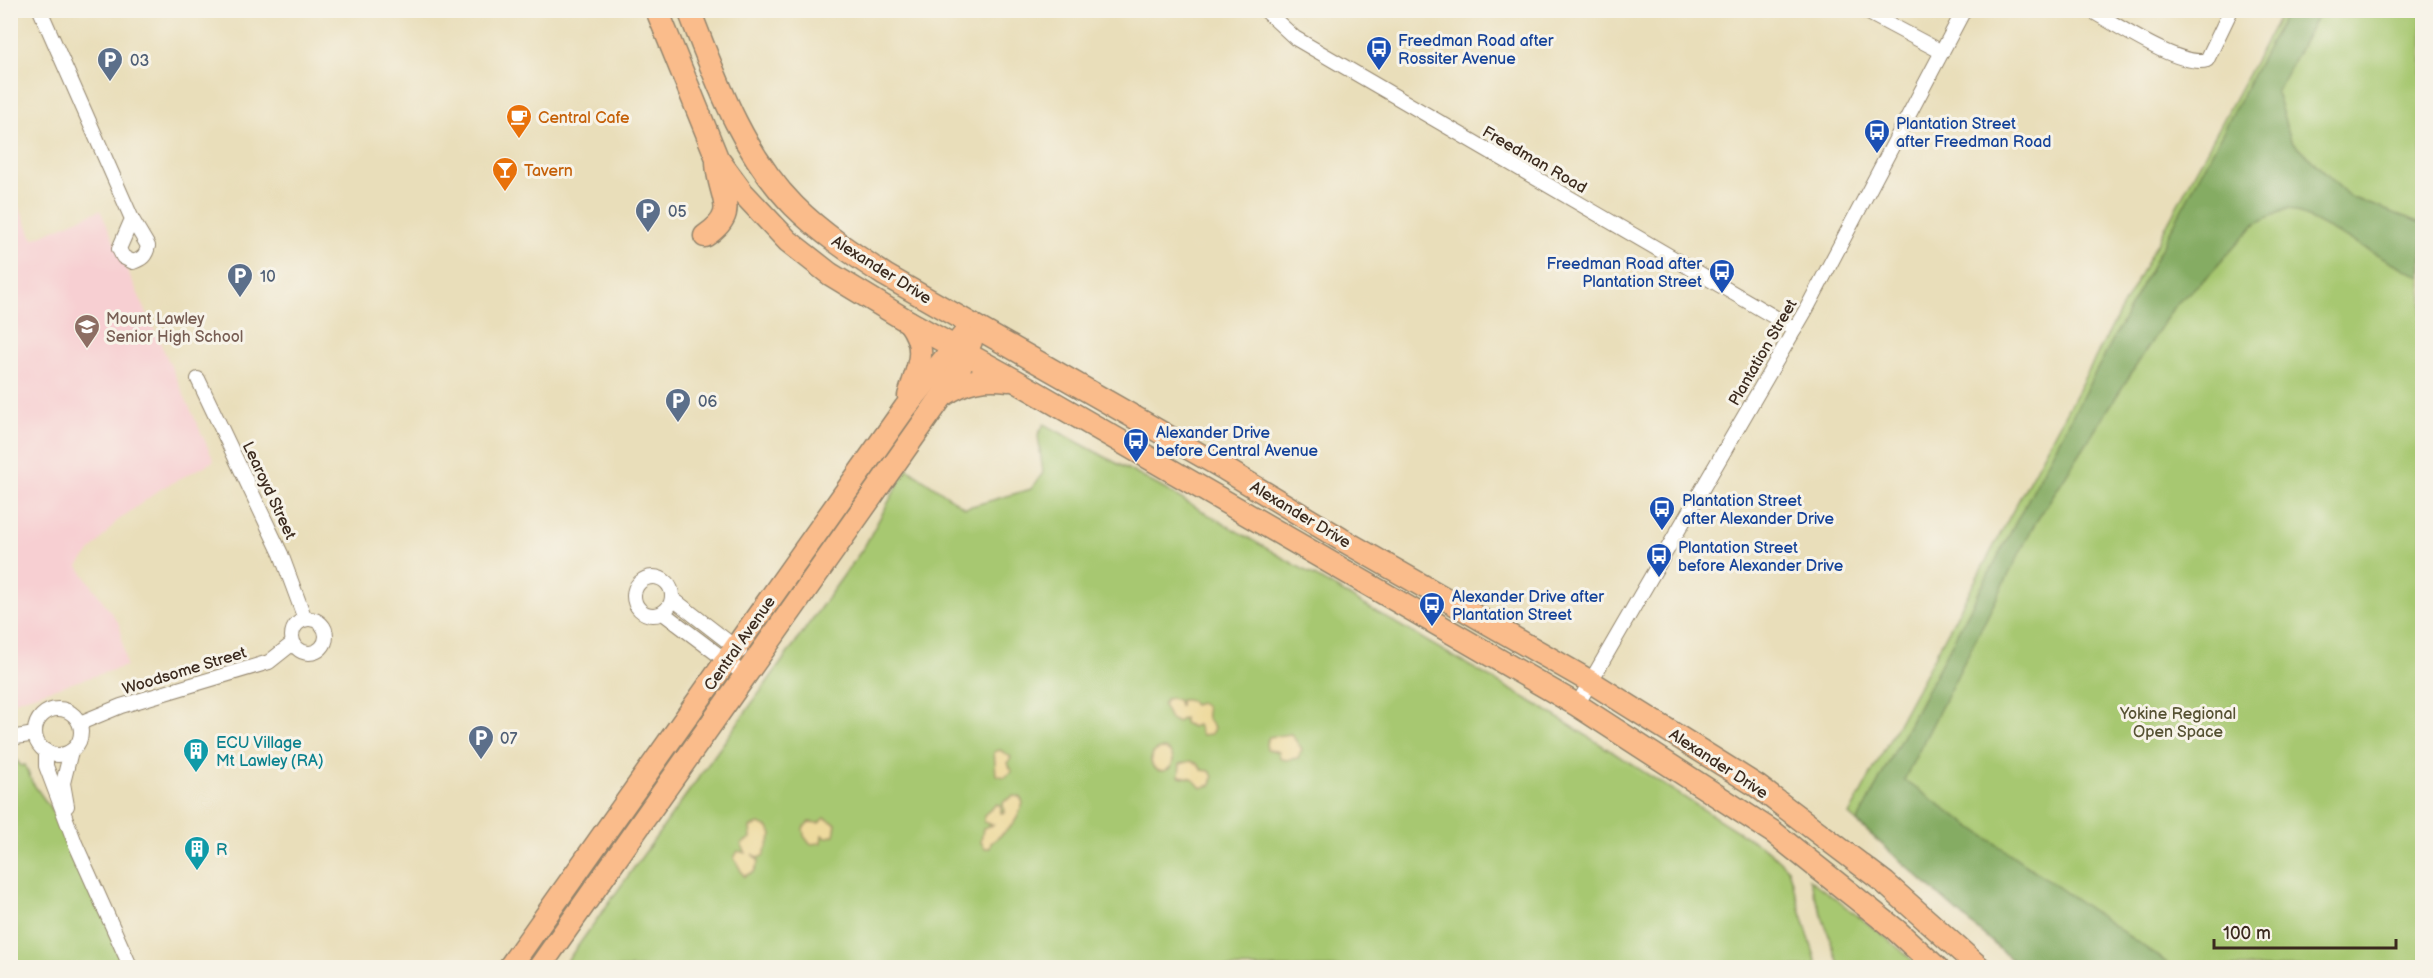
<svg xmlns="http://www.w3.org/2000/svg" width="2433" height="978" viewBox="0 0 2433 978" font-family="'Balsamiq Sans',sans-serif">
<rect width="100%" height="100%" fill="#f7f3e8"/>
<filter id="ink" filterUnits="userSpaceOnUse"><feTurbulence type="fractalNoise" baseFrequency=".0167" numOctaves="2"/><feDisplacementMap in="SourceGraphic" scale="12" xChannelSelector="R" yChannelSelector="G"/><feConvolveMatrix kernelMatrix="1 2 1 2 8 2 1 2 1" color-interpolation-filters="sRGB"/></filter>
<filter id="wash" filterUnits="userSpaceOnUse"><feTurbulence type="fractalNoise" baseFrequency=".008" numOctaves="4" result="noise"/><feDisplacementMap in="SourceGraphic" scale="24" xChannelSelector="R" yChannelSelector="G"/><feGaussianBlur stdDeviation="1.35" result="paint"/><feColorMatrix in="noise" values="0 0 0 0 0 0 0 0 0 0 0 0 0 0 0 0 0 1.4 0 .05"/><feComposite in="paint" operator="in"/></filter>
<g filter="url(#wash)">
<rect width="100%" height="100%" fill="#e9deba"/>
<!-- built -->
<path fill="#f7cfd2" d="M10,187l23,52 67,-29 114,251 -52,27 -46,34 -38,44 42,59 6,41 -115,36z"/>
<!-- green -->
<g fill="#a7c871" stroke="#717948" stroke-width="1.5">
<path d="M2282,11h140v956h-402l-171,-152z"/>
<path d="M1044,424l115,62 387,224 223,141 19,18 30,98 -1256,1 302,-421 43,-79 58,40 66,-19 12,-16 -5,-38z"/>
<path d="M10,752l11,14 4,-1 7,17 43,61 55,124h-119z"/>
<path d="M1809,879l78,59 33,29h-80z"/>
</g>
<!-- forest -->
<path fill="#85ac63" stroke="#606b40" stroke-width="1.5" d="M2287,11h33l-44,82 15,47 59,57 72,26v55l-133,-70 -33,15 -48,53 -33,29 -141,220 -130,255 269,187h-153l-163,-145z"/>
<!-- sand -->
<g fill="#eeda9e" stroke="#94825e" stroke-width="1.5">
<path d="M1171,698l6,2 3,6v-6h10l4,5 6,-2 6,3 1,12 7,10 -3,6 -9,1 -5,-10 -5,2 -8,-4v-5l-7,4 -7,-3 -7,-14 3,-6z"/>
<path d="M1291,734l11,15 -4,9 -12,2 -6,-2 -1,-6 -12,-3 -1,-6 3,-6z"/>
<circle cx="1162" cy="760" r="11"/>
<path d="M1000,750l11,7 -3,6 4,9 -7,5 -9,-2 -2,-23z"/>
<path d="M1191,761l7,3 4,6 8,1 3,6 -2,8 -10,3 -9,-10 -13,-2 1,-12z"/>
<path d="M1014,796l6,1 3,6c-7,23 -15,26 -32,40l-1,5h-5l-4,-6 2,-14 10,-3 -9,-3v-7l13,-11 4,2v7h3l-1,-11z"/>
<path d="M825,818l11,6 -2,11 -8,3 -4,-3 -1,8 -11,1 -6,-8 -1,-8 6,-6 10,1z"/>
<path d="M759,824l10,4 3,7 -9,21 -5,2 -6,-4 7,7 -5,11 -10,4 -10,-18 4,-7 8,2 -5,-9 10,-6 -1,-11z"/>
</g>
</g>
<g filter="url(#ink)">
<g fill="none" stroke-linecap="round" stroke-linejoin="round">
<defs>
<g id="street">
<path d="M40,10l92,209 16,27c-2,10 -6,13 -15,16l-10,-5 -4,-8 13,-30"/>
<path d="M1265,10l30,28 500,291"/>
<path d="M1863,10l79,42"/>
<path d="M2090,10c26,14 90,58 117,50l24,-50"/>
<path d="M198,379l83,175 24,65"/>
<circle cx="653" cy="596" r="19"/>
<path d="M673,599l67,52"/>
<path d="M663,613l82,62"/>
<circle cx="309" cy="636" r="17"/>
<path d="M1577,705l230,-397 157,-298"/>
<circle cx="58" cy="732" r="23"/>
<path d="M80,723l41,-17 148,-44 24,-19"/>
<path d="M10,738l25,-4"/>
<path d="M46,751v15l29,77 56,125"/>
<path d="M67,806l-4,-23 8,-32"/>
</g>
<g id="primary">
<path d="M657,10l60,148 25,34 46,49 42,33 79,48 107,59 561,324 196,127 123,98 41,38"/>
<path d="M689,10c27,69 52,142 105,196 27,27 59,48 91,69l340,194 116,70 250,143 166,104 128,97 95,85"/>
<path d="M705,236c37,-25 13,-38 12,-74"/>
<path d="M944,395c22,-15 39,-18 65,-15"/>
<path d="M909,396c9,-30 20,-47 0,-74"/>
<path d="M509,968l396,-560 58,-72"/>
<path d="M539,968l404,-573 15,-23 13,-31"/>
</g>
</defs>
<!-- street casing -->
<use href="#street" stroke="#92846c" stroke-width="16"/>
<!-- primary casing -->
<use href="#primary" stroke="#92846c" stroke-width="25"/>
<!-- street -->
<use href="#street" stroke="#fff" stroke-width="14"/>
<!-- primary -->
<use href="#primary" stroke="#fabc8b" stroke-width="22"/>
</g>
</g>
<!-- icons -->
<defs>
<symbol id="bus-pin" viewBox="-11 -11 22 30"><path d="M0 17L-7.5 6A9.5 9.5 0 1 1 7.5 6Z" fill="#1a4fb4" stroke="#f7f3e8"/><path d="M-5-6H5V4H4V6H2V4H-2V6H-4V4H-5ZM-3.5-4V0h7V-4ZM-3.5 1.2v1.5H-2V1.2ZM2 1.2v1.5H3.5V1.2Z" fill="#fff"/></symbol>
<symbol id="parking-pin" viewBox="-11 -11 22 30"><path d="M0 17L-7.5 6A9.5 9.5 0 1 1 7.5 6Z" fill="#5c6f8a" stroke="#f7f3e8"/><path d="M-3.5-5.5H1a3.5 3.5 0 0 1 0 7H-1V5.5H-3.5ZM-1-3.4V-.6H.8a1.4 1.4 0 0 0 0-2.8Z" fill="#fff"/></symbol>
<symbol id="cafe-pin" viewBox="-11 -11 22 30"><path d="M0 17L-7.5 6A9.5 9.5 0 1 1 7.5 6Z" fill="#e8710a" stroke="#f7f3e8"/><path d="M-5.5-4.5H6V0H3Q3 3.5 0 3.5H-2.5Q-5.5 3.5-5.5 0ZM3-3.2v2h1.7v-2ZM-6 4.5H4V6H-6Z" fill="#fff"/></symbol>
<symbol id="bar-pin" viewBox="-11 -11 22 30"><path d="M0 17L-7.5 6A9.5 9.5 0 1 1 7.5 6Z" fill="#e8710a" stroke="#f7f3e8"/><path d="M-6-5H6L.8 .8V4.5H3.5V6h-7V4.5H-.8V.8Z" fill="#fff"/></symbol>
<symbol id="school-pin" viewBox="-11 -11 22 30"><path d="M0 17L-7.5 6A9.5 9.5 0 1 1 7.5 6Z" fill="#8d6e63" stroke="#f7f3e8"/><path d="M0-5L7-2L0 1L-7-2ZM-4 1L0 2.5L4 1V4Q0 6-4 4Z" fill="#fff"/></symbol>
<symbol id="building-pin" viewBox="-11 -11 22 30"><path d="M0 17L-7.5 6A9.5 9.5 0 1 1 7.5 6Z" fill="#0f9aa8" stroke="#f7f3e8"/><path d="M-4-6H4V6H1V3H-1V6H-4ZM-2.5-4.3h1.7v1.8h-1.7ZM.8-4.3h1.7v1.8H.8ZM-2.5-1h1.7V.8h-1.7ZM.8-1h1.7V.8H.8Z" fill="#fff"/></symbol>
</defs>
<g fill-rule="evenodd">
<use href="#bus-pin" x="1364" y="34" width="30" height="40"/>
<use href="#parking-pin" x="95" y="45" width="30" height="40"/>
<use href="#cafe-pin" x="504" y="102" width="30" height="40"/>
<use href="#bus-pin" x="1862" y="117" width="30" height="40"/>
<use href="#bar-pin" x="490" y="155" width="30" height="40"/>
<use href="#parking-pin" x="633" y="196" width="30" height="40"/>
<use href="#bus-pin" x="1707" y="257" width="30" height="40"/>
<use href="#parking-pin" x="225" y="261" width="30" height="40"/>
<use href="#school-pin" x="72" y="312" width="30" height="40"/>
<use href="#parking-pin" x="663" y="386" width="30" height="40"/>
<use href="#bus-pin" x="1121" y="426" width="30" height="40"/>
<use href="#bus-pin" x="1647" y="494" width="30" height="40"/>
<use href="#bus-pin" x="1644" y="541" width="30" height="40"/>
<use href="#bus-pin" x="1417" y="590" width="30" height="40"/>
<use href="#parking-pin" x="466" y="723" width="30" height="40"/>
<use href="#building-pin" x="181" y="736" width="30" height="40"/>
<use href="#building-pin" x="182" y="834" width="30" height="40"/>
</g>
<g text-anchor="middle" stroke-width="6" stroke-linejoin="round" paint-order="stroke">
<!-- transit labels -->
<g font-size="16" fill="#164399" stroke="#f7f3e8" text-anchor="start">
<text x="1398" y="46">Freedman Road after<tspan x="1398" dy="18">Rossiter Avenue</tspan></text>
<text x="1896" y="129">Plantation Street<tspan x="1896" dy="18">after Freedman Road</tspan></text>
<text x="1702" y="269" text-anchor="end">Freedman Road after<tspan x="1702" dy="18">Plantation Street</tspan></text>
<text x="1156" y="438">Alexander Drive<tspan x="1156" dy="18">before Central Avenue</tspan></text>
<text x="1682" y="506">Plantation Street<tspan x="1682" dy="18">after Alexander Drive</tspan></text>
<text x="1678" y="553">Plantation Street<tspan x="1678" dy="18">before Alexander Drive</tspan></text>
<text x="1452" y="602">Alexander Drive after<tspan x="1452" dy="18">Plantation Street</tspan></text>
</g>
<!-- service labels -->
<g font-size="16" fill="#4e5e75" stroke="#f7f3e8" text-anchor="start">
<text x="130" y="66">03</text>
<text x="668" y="217">05</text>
<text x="260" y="282">10</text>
<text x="698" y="407">06</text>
<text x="500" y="744">07</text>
</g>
<!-- food labels -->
<g font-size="16" fill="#c56008" stroke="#f7f3e8" text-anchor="start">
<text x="538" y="123">Central Cafe</text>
<text x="524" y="176">Tavern</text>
</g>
<!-- street labels -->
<g font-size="16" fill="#3b2a1e" stroke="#f7f3e8">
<text transform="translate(1535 159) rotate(30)" y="6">Freedman Road</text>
<text transform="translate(882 269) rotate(32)" y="6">Alexander Drive</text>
<text transform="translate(1762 352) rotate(-60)" y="6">Plantation Street</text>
<text transform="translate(270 490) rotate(65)" y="6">Learoyd Street</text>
<text transform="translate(1301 514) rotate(31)" y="6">Alexander Drive</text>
<text transform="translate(739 643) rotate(-55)" y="6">Central Avenue</text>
<text transform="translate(184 670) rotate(-17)" y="6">Woodsome Street</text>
<text transform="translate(1719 763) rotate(33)" y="6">Alexander Drive</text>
</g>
<!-- education labels -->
<g font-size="16" fill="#785e54" stroke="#f7f3e8" text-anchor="start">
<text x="106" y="324">Mount Lawley<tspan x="106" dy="18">Senior High School</tspan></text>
</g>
<!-- park labels -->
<g font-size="16" fill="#565233" stroke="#f7f3e8">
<text x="2178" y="719">Yokine Regional<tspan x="2178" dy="18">Open Space</tspan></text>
</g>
<!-- culture labels -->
<g font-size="16" fill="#0d838f" stroke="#f7f3e8" text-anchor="start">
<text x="216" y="748">ECU Village<tspan x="216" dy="18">Mt Lawley (RA)</tspan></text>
<text x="216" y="855">R</text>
</g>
</g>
<!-- margin -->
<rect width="2433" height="978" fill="none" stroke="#f7f3e8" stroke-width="36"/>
<!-- scale -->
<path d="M2214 939v9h182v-9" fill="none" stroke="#3b2a1e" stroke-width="3"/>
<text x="2223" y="939" font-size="18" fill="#3b2a1e" stroke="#f7f3e8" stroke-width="4.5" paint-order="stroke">100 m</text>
</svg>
